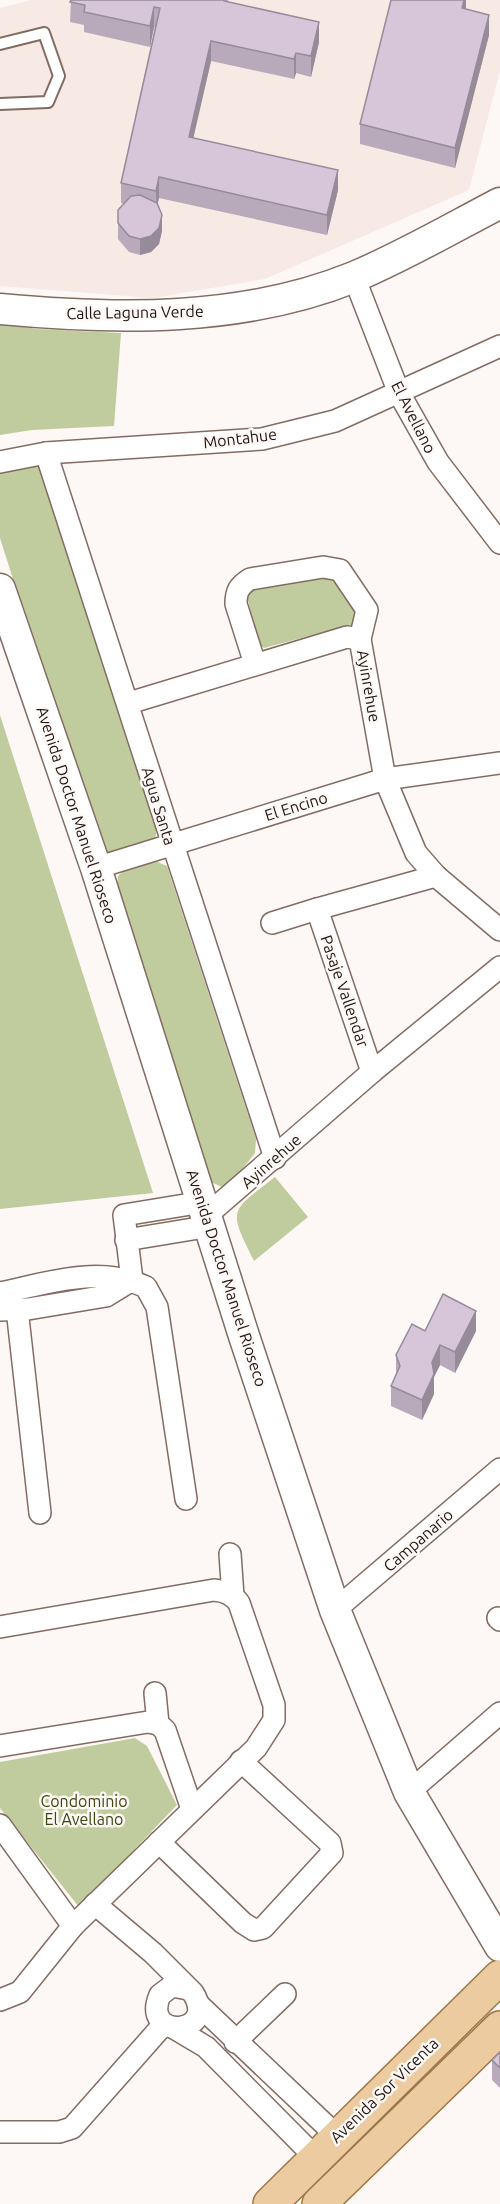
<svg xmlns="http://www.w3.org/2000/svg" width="500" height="2204" viewBox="0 0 500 2204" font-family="Ubuntu,sans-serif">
<rect width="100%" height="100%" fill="#fdf8f5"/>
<!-- built -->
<path fill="#f7e9e3" d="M31,0h469v71l-31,119 -204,89 -112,19 -153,-12v-278z"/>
<!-- green -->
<g fill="#c0cc9d">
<path d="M0,324l37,5 84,4 -7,93 -82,4 -32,5z"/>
<path d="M38,462l7,7 112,361 -2,9 -50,15 -7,-7 -98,-309v-70z"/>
<path d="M331,573l27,32 1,26 -20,-3 -75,20 -6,-4 -11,-48 1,-7z"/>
<path d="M0,715l153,478 -153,16z"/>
<path d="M153,860l14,6 89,273 -1,14 -26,33 -5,2 -13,-6 -94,-293 1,-13 4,-4z"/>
<path d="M275,1177l33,40 -54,44c-26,-53 -25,-48 21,-84z"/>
<path d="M135,1738l12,8 30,59 -98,102 -79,-99v-46z"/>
</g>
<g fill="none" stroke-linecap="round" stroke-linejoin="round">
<defs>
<path id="lane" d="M0,44l44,-11 15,43 -11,26 -48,2"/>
<g id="street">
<path d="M354,277l45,116 39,69 62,81"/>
<path d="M46,453c77,235 151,470 229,705"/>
<path d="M0,462l46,-9 216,-14 73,-18 165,-75"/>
<path d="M255,664l-19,-60c0,-13 3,-18 14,-25l73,-12 17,3 27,40 -7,29"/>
<path d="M129,703l218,-66 13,2 25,140 31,74 20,23 64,54"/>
<path d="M96,868l289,-89 115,-16"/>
<path d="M272,923l45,-14"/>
<path d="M372,1072l-55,-163 119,-33"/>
<path d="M207,1215l165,-143 128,-105"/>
<path d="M126,1240l85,-14"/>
<path d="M132,1280l-8,-65 79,-13"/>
<path d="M0,1293c48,-10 99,-28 146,-6l11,20 29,192"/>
<path d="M17,1309l23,204"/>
<path d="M0,1310l28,-1 78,-13 26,-16"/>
<path d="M230,1554l3,42"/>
<path d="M335,1610l165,-141"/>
<path d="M498,1618l2,2"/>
<path d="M0,1627l214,-37c11,1 18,4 25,13l35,102v15l-18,28 -183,178 -53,66 -20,8"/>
<path d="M155,1693l3,31"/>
<path d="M0,1746l148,-24 10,2 7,6 27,79"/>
<path d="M409,1792l91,-79"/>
<path d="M0,1825l73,101"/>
<path d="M159,1842l84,81 11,7 9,-2 69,-75 -2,-10 -89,-82"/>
<path d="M95,1904l58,49 40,40c27,43 -53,48 -33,2l12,-9 16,3"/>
<path d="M199,2005l138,131"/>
<path d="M174,2028l32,19 109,110"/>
<path d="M235,2042l50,-48"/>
<path d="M0,2132h59l13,-4 92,-104"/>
</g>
<g id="secondary">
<path d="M0,309c117,11 243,13 354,-32 50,-21 98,-49 146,-74"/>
<path d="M0,589l96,279 148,468 91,274 74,182 91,154"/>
</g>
<g id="primary">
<path d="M270,2204l230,-227"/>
<path d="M319,2204l181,-176"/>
</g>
</defs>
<!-- lane casing -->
<use href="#lane" stroke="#826c62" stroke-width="14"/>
<!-- street casing -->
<use href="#street" stroke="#826c62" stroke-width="24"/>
<!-- secondary casing -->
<use href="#secondary" stroke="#826c62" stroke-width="33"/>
<!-- primary casing -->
<use href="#primary" stroke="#9c7645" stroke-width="36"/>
<!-- lane -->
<use href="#lane" stroke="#fff" stroke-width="10"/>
<!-- street -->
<use href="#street" stroke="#fff" stroke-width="21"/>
<!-- secondary -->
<use href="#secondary" stroke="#fff" stroke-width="30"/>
<!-- primary -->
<use href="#primary" stroke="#eccba0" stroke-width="33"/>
</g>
<!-- wall -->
<g fill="#b9aabb">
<path d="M71,0h157v2l91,40 -8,35 -15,-4 -2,6 -83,-18 -18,77 145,52 -11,45 -168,-37 -2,6 5,27 -3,13 -8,8 -11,3 -11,-3 -11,-13v-29l6,-6 -3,-1v-20l34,-155 -1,-1 -4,20 -66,-15v-7l-14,-3z"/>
<path d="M466,0v9l23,26 -34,133 -95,-24v-20z"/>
<path d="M425,1331h51l-21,42 -15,-8 -6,12v17l-12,26 -31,-14v-20l5,-13v-18z"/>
<path d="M500,2052v36l-8,-8v-20z"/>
</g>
<!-- shaded-wall -->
<g fill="#968b99">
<path d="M464,0h2v11l-4,-3z"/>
<path d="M154,7v20l-4,20v-21z"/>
<path d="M489,15v20l-34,133v-20z"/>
<path d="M319,22v20l-8,35v-21z"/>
<path d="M211,41v20l-22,96v-20z"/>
<path d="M296,53v20l-2,6v-20z"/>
<path d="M338,170v20l-11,45v-20z"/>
<path d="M159,177v21l-3,13v-20z"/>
<path d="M162,215v16l-3,13 -8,8 -11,3v-16z"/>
<path d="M476,1311v20l-21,42v-21z"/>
<path d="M440,1345v20l-6,12v17l-12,26v-20l10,-38z"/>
</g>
<!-- building -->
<g fill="#d7c6da" stroke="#968b99" stroke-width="1.5">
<path d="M71,0h153v1l95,21 -8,34 -15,-3 -2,6 -83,-18 -22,96 149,33 -11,45 -168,-38 -3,14 -35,-8 39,-175 -6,-1 -4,19 -66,-14 1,-7 -15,-3z"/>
<path d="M391,0h73l-2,8 27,7 -34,133 -95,-24z"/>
<path d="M140,195l17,8 5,12 -3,13 -8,8 -11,3 -11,-3 -11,-13v-13l13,-14z"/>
<path d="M443,1294l33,17 -21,41 -15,-7 -8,17 2,12 -12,26 -31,-14 9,-20 -4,-11 16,-31 13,7z"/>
<path d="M500,2052v16l-8,-8z"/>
</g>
<g text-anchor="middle" stroke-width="5" stroke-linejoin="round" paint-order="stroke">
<!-- street labels -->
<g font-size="16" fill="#1f1612" stroke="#fdf8f5">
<text transform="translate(135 312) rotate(-1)" y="6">Calle Laguna Verde</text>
<text transform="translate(414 417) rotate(63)" y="6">El Avellano</text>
<text transform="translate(240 438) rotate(-7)" y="6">Montahue</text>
<text transform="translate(369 686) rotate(80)" y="6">Ayinrehue</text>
<text transform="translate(159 806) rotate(73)" y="6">Agua Santa</text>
<text transform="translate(296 806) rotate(-17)" y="6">El Encino</text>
<text transform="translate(77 815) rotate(72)" y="6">Avenida Doctor Manuel Rioseco</text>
<text transform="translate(345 991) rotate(71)" y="6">Pasaje Vallendar</text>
<text transform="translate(271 1161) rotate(-41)" y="6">Ayinrehue</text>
<text transform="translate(227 1278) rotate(72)" y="6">Avenida Doctor Manuel Rioseco</text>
<text transform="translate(418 1540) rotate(-41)" y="6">Campanario</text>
<text transform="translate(384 2090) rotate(-44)" y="6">Avenida Sor Vicenta</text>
</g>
<!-- park labels -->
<g font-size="16" fill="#3c4710" stroke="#fdf8f5">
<text x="84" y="1807">Condominio<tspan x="84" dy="18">El Avellano</tspan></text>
</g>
</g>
</svg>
